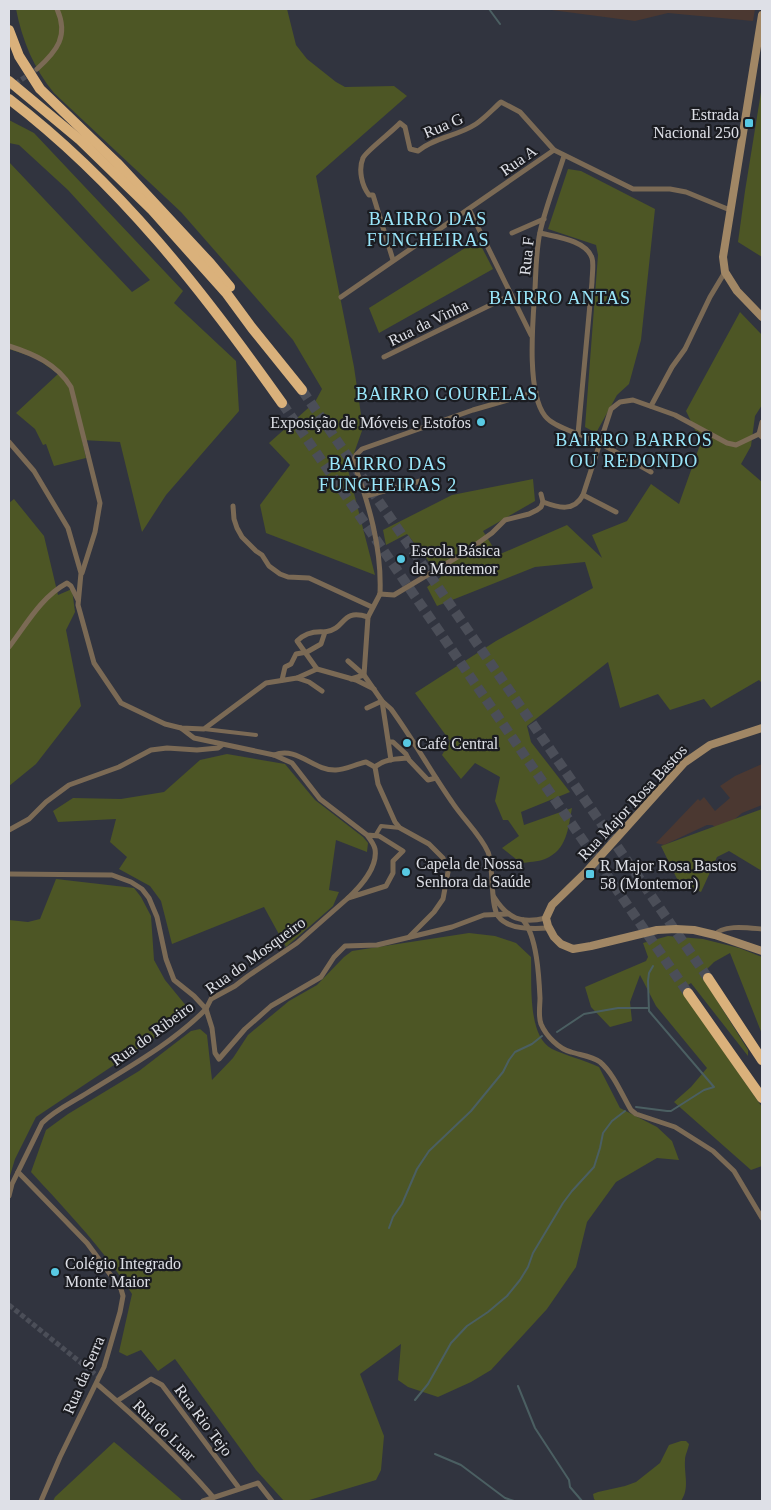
<svg xmlns="http://www.w3.org/2000/svg" width="771" height="1510" viewBox="0 0 771 1510" font-family="'Times New Roman',serif">
<rect width="100%" height="100%" fill="#31343f"/>
<!-- industrial -->
<g fill="#4b3831">
<path d="M544,9h211l-2,12 -85,-8 -33,8z"/>
<path d="M762,764v41l-20,8 -20,17 -10,-5h-5l-43,20 -8,-2 42,-44 2,2 4,-4 11,14 15,-13 -10,-12 15,-10z"/>
</g>
<!-- green -->
<g fill="#4d5625">
<path d="M16,9h271l9,36 11,14 29,23 9,5 49,-1 13,10 -91,80 38,191 9,61 -15,42 27,105 -109,-42 -6,-28 30,-40 -21,-22 46,-41 7,-13 -29,-49 -112,-128 -127,-119c-20,-24 -32,-53 -38,-84z"/>
<path d="M762,86v171l-24,-15 7,-51z"/>
<path d="M9,120l25,13 149,158 -9,12 62,58 3,50 -73,84 -24,37 -22,-90 -38,-2 4,18 -32,8 -8,-22 -3,1 -8,-16 -19,-16 42,-39 -22,-16 -27,-9v-187l123,130 18,-12 -82,-90 -49,-45 -10,-2z"/>
<path d="M568,169l13,2 74,38 -14,131 -12,44 -12,11 -21,38 -11,-6 13,-172 -2,-10 -48,-16z"/>
<path d="M478,240l15,29 -114,64 -10,-25z"/>
<path d="M740,312l22,23v70l-7,11 -4,30 -10,18 21,18v201l-3,-3 -48,28 -7,-9 -34,11 -12,-16 -38,14 -12,-46 -81,64 4,16 39,50 -49,20 3,13 48,-17c-4,21 -5,42 -27,51 -7,3 -17,3 -24,4l-19,-15 17,-12 -11,-16h-5l-8,-19 5,-24 -25,-14 -14,16 -19,-24 8,-14 -35,-48 81,-52 97,-53 -8,-26 -50,5 -98,39 -10,-19 14,-10 -34,-43 -21,11 -3,-15 69,-35 81,-16 2,22 -52,30 15,24 69,-30 35,33 -10,-23 35,-14 24,-37 28,20 22,-62 -15,-31z"/>
<path d="M14,499l30,37 14,59 14,-6 3,23 -9,18 15,76 -45,58 -27,22v-283z"/>
<path d="M227,754l58,10 30,36 48,37 5,6 -1,9 -31,-12 -7,50 10,2 -6,14 -47,41 -22,-40 -92,37 -11,-43 -11,-15 -31,-17 8,-12 -17,-15 6,-23 -58,3 -5,-11 20,-13 48,1 43,-7 36,-32z"/>
<path d="M762,809v62l-33,-20 -12,6 -16,35 -22,-9 -18,-37z"/>
<path d="M56,879l78,9 7,9 10,19 3,44 11,20 27,33 -156,104 -21,42 -6,20v-259l19,2 12,-3z"/>
<path d="M469,933l26,3 21,7 15,14c1,25 -4,79 21,92 15,7 32,11 47,18l21,41 37,19 15,14 7,19 -22,-2 -41,24 -29,40 -11,45 -29,42 -56,61 -20,12 -33,15 -30,-10 -10,-7 3,-36 -41,30 24,62 -3,34 -5,10 -70,21h-22l-28,-31 -81,-111 -17,12 -17,-21 -14,6 -8,-4 13,-58c-26,-42 -67,-85 -101,-122l15,-42 22,-16 71,-43 52,-40 9,-2 7,6 5,45 21,-22 15,-23 41,-34 28,-16 27,-28 8,-6z"/>
<path d="M668,936l35,3 36,9 23,9v77l-32,-81 -16,9 -13,13 47,75v6l-57,-73 -10,7 81,117v59l-11,4 -77,-68 17,-15 16,-19 -51,-62 -16,-31 -10,27 2,19 -22,6 -19,-20 -6,-20 61,-26 2,-4 -5,-14z"/>
<path d="M681,1441h5l3,3c-1,6 -4,11 -4,16 -1,15 5,28 -4,41h-85l-2,-2 -1,-5 5,-2 27,-6 11,-4 24,-19 9,-18z"/>
<path d="M114,1442l5,4 64,55h-130l2,-4z"/>
</g>
<g fill="none" stroke-linecap="round" stroke-linejoin="round">
<!-- stream -->
<g stroke="#4b5f62" stroke-width="2">
<path d="M489,9l11,15"/>
<path d="M557,1032l27,-18 34,-6h30"/>
<path d="M636,1107l31,4h4l33,-21 10,-3 -65,-76 -1,-30 1,-8 4,-7"/>
<path d="M389,1228l4,-11 9,-13 15,-35 12,-18 42,-40 32,-39 6,-12 6,-8 17,-8 10,-8"/>
<path d="M518,1386l17,42 34,52 1,7 12,14"/>
<path d="M415,1400l13,-16 23,-41 16,-17 21,-14 19,-16 13,-16 8,-13 5,-14 30,-50 9,-12 22,-24 6,-19 3,-15 9,-12 13,-10"/>
<path d="M435,1454l26,11 44,33 9,3"/>
</g>
<!-- minor-tunnel -->
<g stroke="#4b4e58" stroke-width="5" stroke-dasharray="5 2.5" stroke-linecap="butt">
<path d="M9,88l28,-19"/>
<path d="M9,1305l91,73"/>
</g>
<!-- motorway-tunnel -->
<g stroke="#4b4e58" stroke-width="10" stroke-dasharray="10 5" stroke-linecap="butt">
<path d="M302,390l406,588"/>
<path d="M282,403l406,590"/>
</g>
<!-- pedestrian -->
<g stroke="#7b6a55" stroke-width="4">
<path d="M204,729l52,6"/>
<path d="M375,836l6,-10 19,2"/>
</g>
<!-- minor -->
<g stroke="#7b6a55" stroke-width="5">
<path d="M37,69c20,-18 32,-33 20,-60"/>
<path d="M564,156c-8,25 -18,50 -24,76 -4,19 -4,38 -5,57 -2,30 -9,103 10,127 7,9 23,14 33,18"/>
<path d="M469,209l62,126"/>
<path d="M512,233l32,-14"/>
<path d="M540,233c16,4 46,7 52,25 2,6 0,17 0,24l-14,152c26,9 49,25 73,38"/>
<path d="M393,260l-20,-65h-4c-7,-9 -11,-25 -6,-37 2,-6 30,-27 37,-35l5,4 5,22 8,2c17,-14 40,-15 58,-27 9,-6 17,-15 25,-22l19,10 34,38"/>
<path d="M341,297l213,-147 79,39h37l16,3 44,18"/>
<path d="M9,346c25,8 48,18 62,41l29,116 -5,29 -13,41"/>
<path d="M384,357l127,-62"/>
<path d="M651,406l21,-39 13,-18 25,-52 15,-25"/>
<path d="M759,434l3,-12"/>
<path d="M9,442l25,29 34,57 13,45 -3,32 16,58 27,40 44,21 16,4 23,1 62,-46 31,-5 20,-9 39,11 18,9"/>
<path d="M583,495l33,17"/>
<path d="M366,496l58,-16"/>
<path d="M543,502c16,6 31,10 40,-7l28,-86 9,-7 13,-2 42,15 52,28 9,2 23,-11 3,3"/>
<path d="M233,506l1,13 3,9 5,9 14,14 6,4 7,11 11,8 8,3 21,1 63,29"/>
<path d="M380,594c2,-46 -11,-90 -27,-133l3,-6 6,-6 111,-39 63,-18"/>
<path d="M380,594l14,1 70,-42 28,-20 13,-13 24,-6 8,-4 4,-3 2,-5 -2,-8"/>
<path d="M9,647c17,-22 32,-50 58,-64l4,3 7,14"/>
<path d="M348,661l16,14 18,26 9,8c22,30 40,63 61,93 11,17 28,32 36,50 6,15 2,53 10,64 10,14 35,13 51,12"/>
<path d="M317,669l-20,-28c7,-7 17,-10 28,-9"/>
<path d="M297,678l12,4 13,9"/>
<path d="M351,679l13,-4 4,-58 12,-23"/>
<path d="M282,680l3,-13 6,-3 5,-10 11,-2 14,-8 4,-12c22,-3 15,-24 43,-15"/>
<path d="M382,701l9,59"/>
<path d="M367,708l15,-7"/>
<path d="M181,728l13,10 80,17 18,8 28,36 47,36 12,1 24,15 -10,10v12l-7,13 -38,12c12,-11 30,-31 27,-49 -1,-5 -5,-10 -8,-14"/>
<path d="M389,742h4l13,12 3,6 19,20 8,-2"/>
<path d="M274,755c24,-9 39,16 62,15 9,0 20,-6 30,-8l9,5"/>
<path d="M408,758c-12,1 -24,1 -33,9l3,17 17,38 5,6 29,16 14,14 3,6 2,8 -5,27 -9,13 -25,25"/>
<path d="M9,830l20,-11 17,-17 23,-17 50,-18 32,-17 16,-2 30,2 21,-2 4,-3"/>
<path d="M9,874l103,1 19,7 11,7 7,9 8,19 9,42 8,21 20,16 12,13 5,-10 24,-13 13,-10 49,-33 51,-45"/>
<path d="M494,897c14,22 27,27 52,21"/>
<path d="M523,920c14,16 16,57 17,78 0,8 -2,18 1,26 5,12 18,25 30,28 9,3 21,4 29,10 14,12 22,33 31,48l5,4 39,13 38,24 21,20 28,47"/>
<path d="M715,935c7,-11 35,-7 47,-6"/>
<path d="M18,1172l69,71 34,46 2,7 -3,16 -16,55 -44,90 -19,44"/>
<path d="M9,1196l3,-12 30,-61c13,-13 29,-20 45,-30 40,-25 86,-50 119,-84l6,19 3,25 4,6 26,-30 26,-23 50,-29 13,-20 11,-11 32,-1 75,-18 32,-12 24,-1"/>
<path d="M97,1384c40,34 82,74 116,113"/>
<path d="M117,1401l34,-22 11,6 77,103"/>
<path d="M203,1501l55,-18 14,18"/>
</g>
<!-- secondary -->
<g stroke="#a18765" stroke-width="8">
<path d="M762,15l-39,242 2,15 12,19 25,26"/>
<path d="M762,728l-52,17 -26,18 -97,108 -35,34 -6,13 2,8 6,11 7,7 12,5 18,-3 66,-16 19,-1 18,1 21,5 47,16"/>
</g>
<!-- motorway -->
<g stroke="#dab17b" stroke-width="10">
<path d="M9,30l10,26 21,33 77,74 93,100 20,24"/>
<path d="M9,81l71,59 72,70 75,84 25,34 50,62"/>
<path d="M9,99c110,84 194,192 273,304"/>
<path d="M708,978l54,82"/>
<path d="M688,993l74,105"/>
</g>
</g>
<!-- markers -->
<g fill="#58c9e3" stroke="#1b1c21" stroke-width="2">
<rect x="744" y="118" width="10" height="10" rx="2.5"/>
<circle cx="481" cy="422" r="5"/>
<circle cx="401" cy="559" r="5"/>
<circle cx="407" cy="743" r="5"/>
<circle cx="406" cy="872" r="5"/>
<rect x="585" y="869" width="10" height="10" rx="2.5"/>
<circle cx="55" cy="1272" r="5"/>
</g>
<g text-anchor="middle" stroke-width="4.5" stroke-linejoin="round" paint-order="stroke">
<!-- poi labels -->
<g font-size="16" fill="#dee0e7" stroke="#1b1c21" text-anchor="start">
<text x="739" y="120" text-anchor="end">Estrada<tspan x="739" dy="18">Nacional 250</tspan></text>
<text x="471" y="428" text-anchor="end">Exposição de Móveis e Estofos</text>
<text x="411" y="556">Escola Básica<tspan x="411" dy="18">de Montemor</tspan></text>
<text x="417" y="749">Café Central</text>
<text x="416" y="869">Capela de Nossa<tspan x="416" dy="18">Senhora da Saúde</tspan></text>
<text x="600" y="871">R Major Rosa Bastos<tspan x="600" dy="18">58 (Montemor)</tspan></text>
<text x="65" y="1269">Colégio Integrado<tspan x="65" dy="18">Monte Maior</tspan></text>
</g>
<!-- street labels -->
<g font-size="16" fill="#dee0e7" stroke="#1b1c21">
<text transform="translate(443 125) rotate(-23)" y="6">Rua G</text>
<text transform="translate(518 160) rotate(-35)" y="6">Rua A</text>
<text transform="translate(526 256) rotate(-84)" y="6">Rua F</text>
<text transform="translate(428 322) rotate(-26)" y="6">Rua da Vinha</text>
<text transform="translate(632 802) rotate(-47)" y="6">Rua Major Rosa Bastos</text>
<text transform="translate(255 955) rotate(-36)" y="6">Rua do Mosqueiro</text>
<text transform="translate(152 1033) rotate(-36)" y="6">Rua do Ribeiro</text>
<text transform="translate(83 1375) rotate(-67)" y="6">Rua da Serra</text>
<text transform="translate(204 1420) rotate(53)" y="6">Rua Rio Tejo</text>
<text transform="translate(165 1430) rotate(44)" y="6">Rua do Luar</text>
</g>
<!-- neighbourhood labels -->
<g font-size="18" letter-spacing="1" fill="#9ae7fb" stroke="#1b1c21">
<text x="428" y="225">BAIRRO DAS<tspan x="428" dy="21">FUNCHEIRAS</tspan></text>
<text x="560" y="304">BAIRRO ANTAS</text>
<text x="447" y="400">BAIRRO COURELAS</text>
<text x="634" y="446">BAIRRO BARROS<tspan x="634" dy="21">OU REDONDO</tspan></text>
<text x="388" y="470">BAIRRO DAS<tspan x="388" dy="21">FUNCHEIRAS 2</tspan></text>
</g>
</g>
<!-- border -->
<rect width="771" height="1510" fill="none" stroke="#dee0e7" stroke-width="20"/>
</svg>
